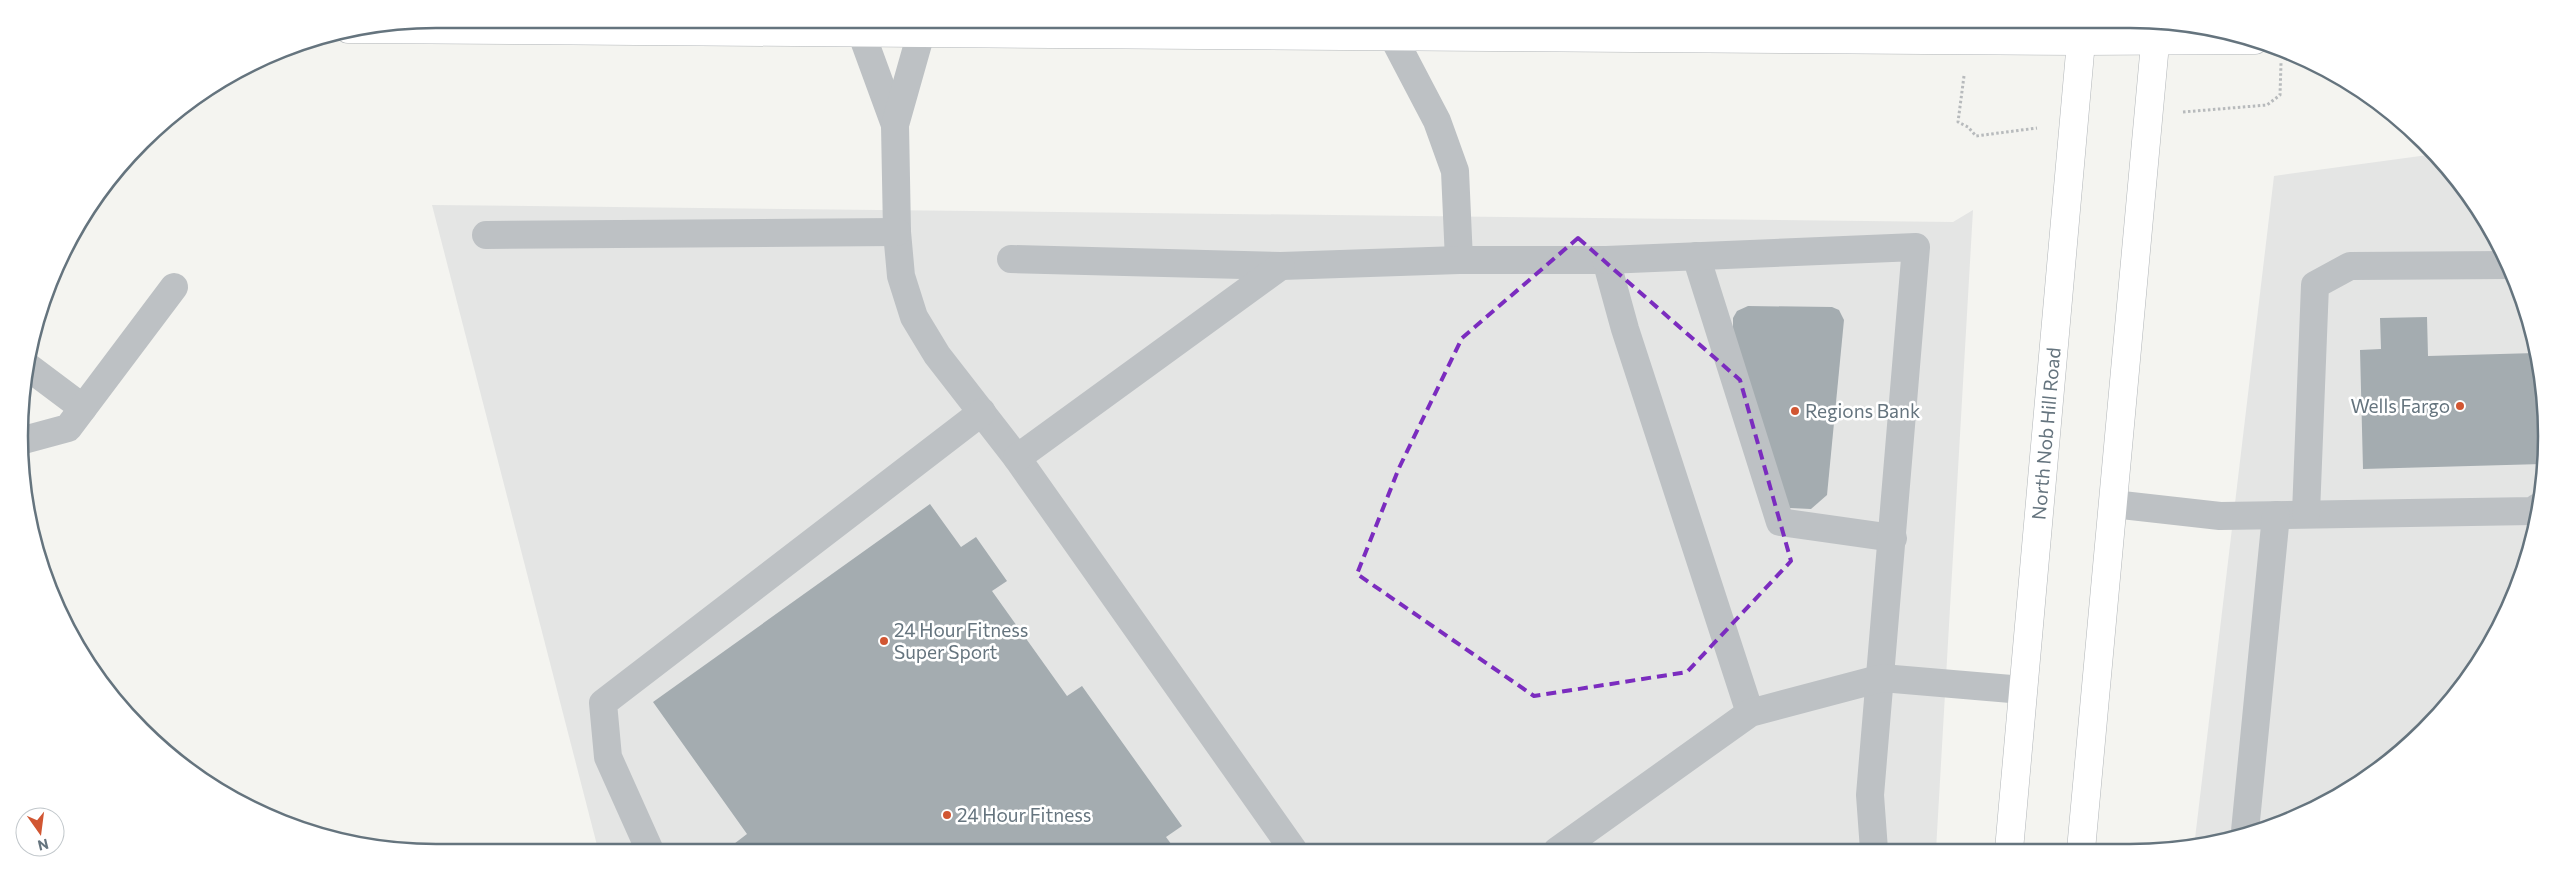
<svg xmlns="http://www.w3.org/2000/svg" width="2565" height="872" viewBox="0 0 2565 872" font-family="Commissioner,sans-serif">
<rect width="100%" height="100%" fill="#f4f4f0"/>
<!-- built -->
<g fill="#e4e5e4">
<path d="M2435,154l55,73 34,75 19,79 2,82 -13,81 -42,101 -86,105 -91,60 -119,37 80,-671z"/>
<path d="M432,205l1521,17 20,-12 -37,640 -1337,3z"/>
</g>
<!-- building -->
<g fill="#a4acb0">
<path d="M1748,306l84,1 7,3 5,10 -17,175 -16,14 -21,-1 -5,-5 -52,-174v-11l4,-7z"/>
<path d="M2427,317l1,39 108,-3 4,18 3,93 -180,5 -3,-119 21,-1 -1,-31z"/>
<path d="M930,504l31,43 15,-10 31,44 -15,10 75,105 15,-10 100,140 -16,11 11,15 -455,1 25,-19 -94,-132z"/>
</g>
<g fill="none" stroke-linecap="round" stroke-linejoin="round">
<defs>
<g id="major">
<path d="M348,29l1733,12 174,-1"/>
<path id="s1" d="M2009,850l74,-831"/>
<path d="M2081,850l76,-828"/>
</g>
</defs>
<!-- major casing -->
<use href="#major" stroke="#b1b5b8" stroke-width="29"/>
<!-- path -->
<g stroke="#b7babc" stroke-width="3" stroke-dasharray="2.5 2.5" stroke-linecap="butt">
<path d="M1964,76l-6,46 10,5 8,9 61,-8"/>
<path d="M2183,112l84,-7 13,-10 1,-32"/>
</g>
<!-- minor -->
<g stroke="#bdc1c4" stroke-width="28">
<path d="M861,19v13l34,93"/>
<path d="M922,19l-1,14 -26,92 2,107 4,44 13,41 23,38 80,103 277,393"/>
<path d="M1393,37l44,84 18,50 4,89"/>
<path d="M486,235l411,-3"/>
<path d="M1696,256l84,266 113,16"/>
<path d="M1011,259l270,7 178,-6h147l19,69 125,384"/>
<path d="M1606,260l310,-13 -46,548 4,55"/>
<path d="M27,366l56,42"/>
<path d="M20,441l48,-13 106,-141"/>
<path d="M1017,458l264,-192"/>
<path d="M2113,504l107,12 313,-5 5,-4"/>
<path d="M2306,513l9,-228 35,-19 157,-1"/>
<path d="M2245,831l31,-316"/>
<path d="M1557,851l193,-138 132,-35 141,12"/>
<path d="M651,853l-43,-96 -5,-54 379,-291"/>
</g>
<!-- major -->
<use href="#major" stroke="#fff" stroke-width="28"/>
</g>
<!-- marked area -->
<path fill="none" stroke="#7b2cbf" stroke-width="4" stroke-dasharray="10 6" stroke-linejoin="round" d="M1578,238l162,142 51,181 -104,111 -153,24 -177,-122 42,-106 63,-130z"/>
<!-- markers -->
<g fill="#d15632" stroke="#fff" stroke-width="2">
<circle cx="2460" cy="406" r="5"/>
<circle cx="1795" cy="411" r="5"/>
<circle cx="884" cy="641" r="5"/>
<circle cx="947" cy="815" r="5"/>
</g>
<g text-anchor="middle" stroke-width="5" stroke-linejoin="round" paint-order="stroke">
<!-- poi labels -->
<g font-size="19" fill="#65747e" stroke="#fff" text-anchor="start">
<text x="2450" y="413" text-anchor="end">Wells Fargo</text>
<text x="1805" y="418">Regions Bank</text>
<text x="894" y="637">24 Hour Fitness<tspan x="894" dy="22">Super Sport</tspan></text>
<text x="957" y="822">24 Hour Fitness</text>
</g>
<!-- street labels -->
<g font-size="19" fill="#65747e" stroke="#fff">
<text dy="7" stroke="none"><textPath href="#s1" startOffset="418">North Nob Hill Road</textPath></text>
</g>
</g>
<!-- crop -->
<path d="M0 0H2565V872H0ZM436 28H2130A408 408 0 0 1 2538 436V436A408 408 0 0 1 2130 844H436A408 408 0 0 1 28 436V436A408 408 0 0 1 436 28Z" fill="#fff" fill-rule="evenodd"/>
<path fill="none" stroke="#65747e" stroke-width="2.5" d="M436 28H2130A408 408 0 0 1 2538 436V436A408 408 0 0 1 2130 844H436A408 408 0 0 1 28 436V436A408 408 0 0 1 436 28Z"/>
<!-- north arrow -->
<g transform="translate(40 832) rotate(166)"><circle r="24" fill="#ffffff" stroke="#c1c7cb"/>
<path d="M0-4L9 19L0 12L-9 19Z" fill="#d15632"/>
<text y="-8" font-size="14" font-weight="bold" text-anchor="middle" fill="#65747e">N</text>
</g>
</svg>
